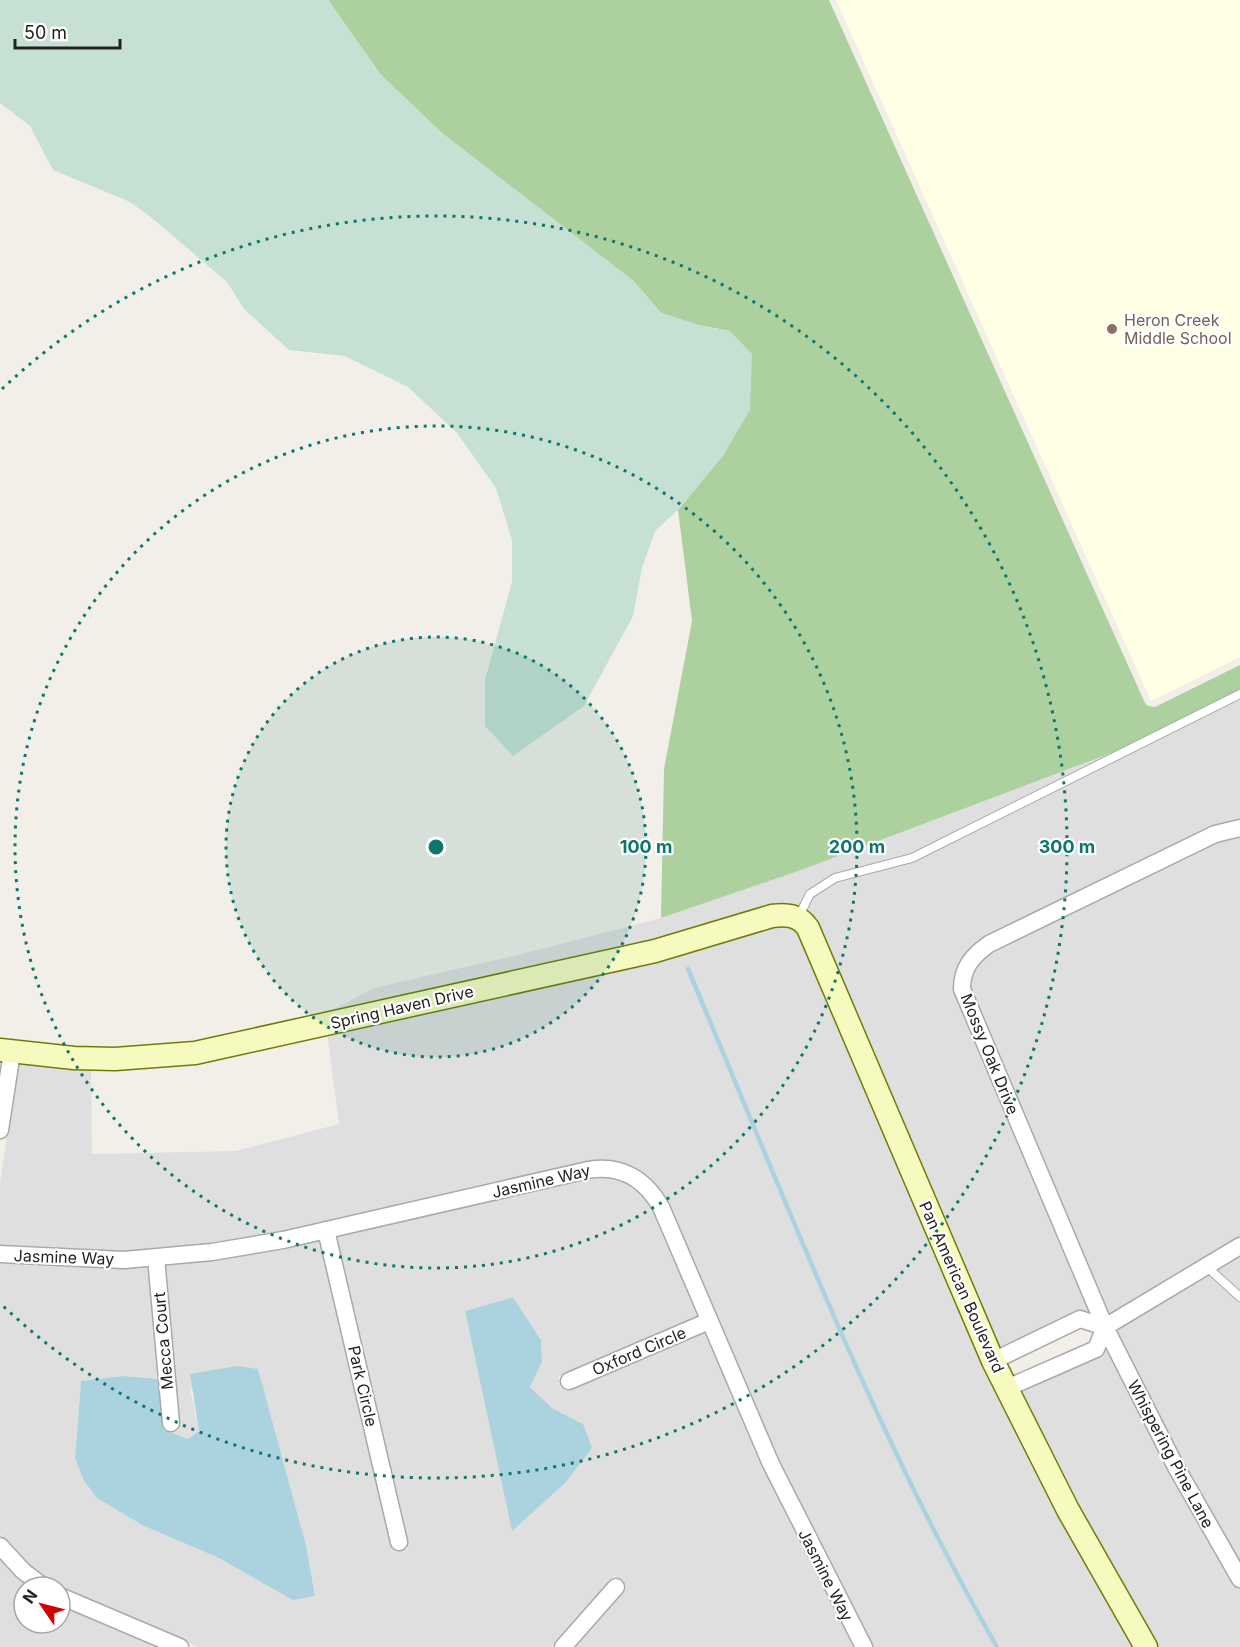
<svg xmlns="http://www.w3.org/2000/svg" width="1240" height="1647" viewBox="0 0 1240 1647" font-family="Inter,sans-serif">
<rect width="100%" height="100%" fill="#f2efe9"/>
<!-- residential -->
<g fill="#e0dfdf" fill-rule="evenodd">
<path d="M1240,696v124l-29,7 -226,110 -22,20 -6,11 -3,20 3,13 135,314 -95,35 -181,-424 -101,1 -391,87 50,-26 148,-34 139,-36 143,-49 315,-119z"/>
<path d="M1240,835v402l-131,78 -139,-326 2,-15 4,-8 17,-15 226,-110z"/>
<path d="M775,924l23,3 339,720h-265l-94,-185 -110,-258 -14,-21 -12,-10 -22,-10 -17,-3 -17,2 -306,70 -70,13 -87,7 -123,-5v-63l18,-124 73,10 1,84 144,-3 103,-27 -12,-91z"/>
<path d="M598,1176l25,3 21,14 10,16 45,108 -141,60 7,14 140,-60 59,135 91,181h-281l53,-60 -12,-11 -63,71h-354l-140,-60 -38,-30 -20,-23v-272l83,5 66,-1 10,113 -36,-3 -42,5 -6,76 9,24 13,17 45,27 173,70 -9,-50 -48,-175 -68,18 9,43 -11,8 -17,-4 -1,-4 9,-1 -14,-165 85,-11 70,-15 73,311 15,-1 -73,-313zM513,1297l28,43 1,22 -12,25 22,21 31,16 -71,106 -47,-219z"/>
<path d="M1240,1255v310l-57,-101 -68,-134z"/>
<path d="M1106,1345l106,203 28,41v58h-85l-138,-255z"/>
<path d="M0,1557l31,30h-7v36h36v-18l102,42h-162z"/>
</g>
<!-- education -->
<path fill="#ffffe5" d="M836,0h404v657l-89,44z"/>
<!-- forest -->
<path fill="#add19e" d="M328,0h501l316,703 3,3 7,1 85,-42v31l-121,54 -315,119 -143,49 3,-149 28,-148 -14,-111 46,-56 6,-123 -32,-6 -37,-12 -28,-32 -190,-147 -62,-59z"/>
<!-- wetland -->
<path fill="#c6e0d4" d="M0,0h328l53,75 62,59 191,147 27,32 37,12 32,6 22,23 -2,56 -26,44 -46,56 -23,21 -13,37 -9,48 -49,90 -71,50 -28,-30v-46l27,-98v-42l-16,-52 -39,-55 -49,-46 -63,-31 -56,-6 -45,-41 -17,-27 -75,-64 -22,-16 -77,-32 -23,-44 -30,-23z"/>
<!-- water -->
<g fill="#aad3df">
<path d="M513,1297l28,43 1,22 -12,25 22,21 31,16 9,24 -26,34 -54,49 -47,-220z"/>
<path d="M237,1366l21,3 48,176 9,51 -22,4 -76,-43 -75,-32 -45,-27 -13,-17 -9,-23 6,-77 42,-5 36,3 5,51 24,9 11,-8 -9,-57z"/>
</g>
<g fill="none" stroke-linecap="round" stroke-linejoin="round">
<!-- stream -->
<path stroke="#aad3df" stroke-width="4.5" d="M688,969c97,229 185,462 309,678"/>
<defs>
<g id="lane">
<path d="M798,918l12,-24 25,-16 77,-20 328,-164"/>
<path d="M1206,1266l34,31"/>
</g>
<g id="street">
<path d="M1240,828l-25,6 -226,110c-17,12 -27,24 -27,45l143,338 71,140 64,112"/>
<path d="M0,1130l12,-78"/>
<path d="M326,1230l73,312"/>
<path d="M0,1254l124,6 88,-8 71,-12 305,-70c33,-6 57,9 73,37l110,257 93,183"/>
<path d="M156,1258l15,165"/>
<path d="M993,1361l87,-42 25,8"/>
<path d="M569,1381l140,-60"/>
<path d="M1007,1388l89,-39 9,-22 135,-81"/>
<path d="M0,1546l23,25 21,16"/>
<path d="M60,1596l120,51"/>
<path d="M563,1647l53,-60"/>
</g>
<path id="secondary" d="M0,1050l74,8 41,1 80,-6 460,-102 117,-35c15,-2 27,-1 36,12l185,433 75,149 78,137"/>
</defs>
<!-- lane casing -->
<use href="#lane" stroke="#a9a9a9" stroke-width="10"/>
<!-- street casing -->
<use href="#street" stroke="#a9a9a9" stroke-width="19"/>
<!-- secondary casing -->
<use href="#secondary" stroke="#707d05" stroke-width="25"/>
<!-- lane -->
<use href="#lane" stroke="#fff" stroke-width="8"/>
<!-- street -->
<use href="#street" stroke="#fff" stroke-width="16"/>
<!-- secondary -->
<use href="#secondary" stroke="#f7fabf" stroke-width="22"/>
</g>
<!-- distance rings -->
<circle cx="436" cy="847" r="210" fill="#0f766e" fill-opacity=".12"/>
<g fill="none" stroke="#0f766e" stroke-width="3" stroke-dasharray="3 6">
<circle cx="436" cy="847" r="210"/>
<circle cx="436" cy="847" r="421"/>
<path d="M2 389A631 631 0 1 1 2 1305"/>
</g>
<!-- markers -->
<circle fill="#8d6e63" stroke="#fff" stroke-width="2" cx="1112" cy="329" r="6"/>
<g text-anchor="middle" stroke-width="4.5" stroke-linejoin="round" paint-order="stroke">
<!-- education labels -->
<g font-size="16" fill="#785e54" stroke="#fff" text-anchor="start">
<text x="1124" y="326">Heron Creek<tspan x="1124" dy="18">Middle School</tspan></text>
</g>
<!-- street labels -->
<g font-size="16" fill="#222" stroke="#fff">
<text transform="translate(402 1007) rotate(-13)" y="6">Spring Haven Drive</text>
<text transform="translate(990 1054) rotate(68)" y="6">Mossy Oak Drive</text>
<text transform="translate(541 1181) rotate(-13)" y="6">Jasmine Way</text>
<text transform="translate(64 1257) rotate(2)" y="6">Jasmine Way</text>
<text transform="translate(962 1287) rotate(66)" y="6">Pan American Boulevard</text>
<text transform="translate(163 1341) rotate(-95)" y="6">Mecca Court</text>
<text transform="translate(639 1351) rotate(-23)" y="6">Oxford Circle</text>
<text transform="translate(363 1386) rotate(77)" y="6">Park Circle</text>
<text transform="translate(1171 1454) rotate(62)" y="6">Whispering Pine Lane</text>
<text transform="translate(826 1575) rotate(63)" y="6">Jasmine Way</text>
</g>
</g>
<circle cx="436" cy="847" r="9" fill="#0f766e" stroke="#fff" stroke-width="3"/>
<g font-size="18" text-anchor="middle" font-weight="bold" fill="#0f766e" stroke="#fff" stroke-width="4.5" stroke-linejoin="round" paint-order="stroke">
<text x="646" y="853">100 m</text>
<text x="857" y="853">200 m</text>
<text x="1067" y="853">300 m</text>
</g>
<!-- north arrow -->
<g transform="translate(42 1605) rotate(305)"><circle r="28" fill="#ffffff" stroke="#a7a7a7" stroke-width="1.5"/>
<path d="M0-4.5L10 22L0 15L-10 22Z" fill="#d40000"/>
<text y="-9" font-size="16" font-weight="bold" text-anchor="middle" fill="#222222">N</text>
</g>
<!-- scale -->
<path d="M15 39v9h105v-9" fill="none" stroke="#222222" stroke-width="3"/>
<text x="24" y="39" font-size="18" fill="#222222" stroke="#ffffff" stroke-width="4.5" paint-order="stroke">50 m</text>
</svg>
